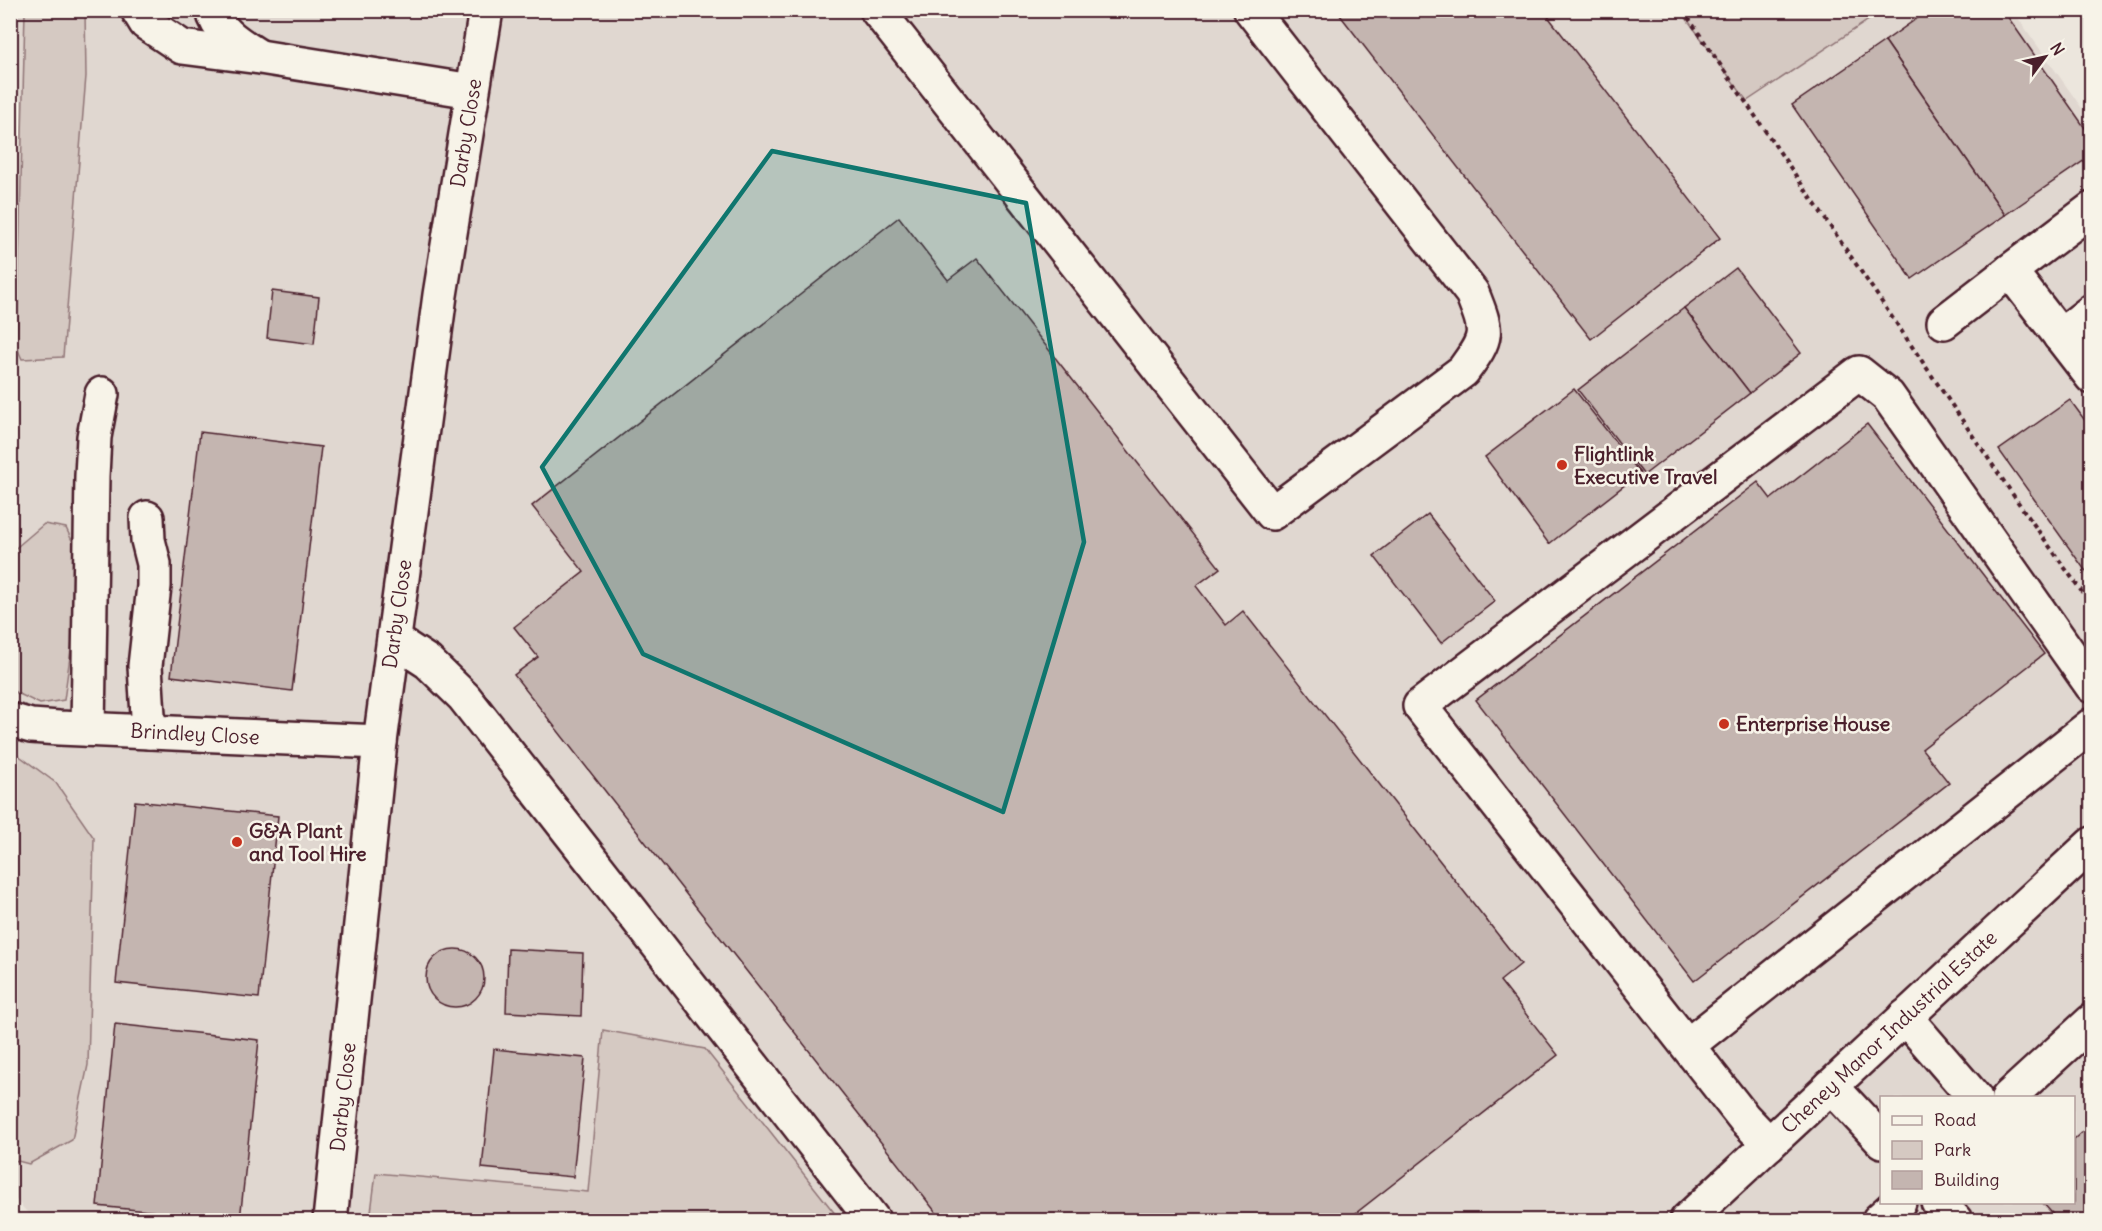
<svg xmlns="http://www.w3.org/2000/svg" width="2102" height="1231" viewBox="0 0 2102 1231" font-family="Delius,sans-serif">
<rect width="100%" height="100%" fill="#ece6dd"/>
<filter id="ink" filterUnits="userSpaceOnUse"><feTurbulence type="fractalNoise" baseFrequency=".0167" numOctaves="2"/><feDisplacementMap in="SourceGraphic" scale="12" xChannelSelector="R" yChannelSelector="G"/><feConvolveMatrix kernelMatrix="1 2 1 2 8 2 1 2 1" color-interpolation-filters="sRGB"/></filter>
<g filter="url(#ink)">
<!-- built -->
<path fill="#e0d7d0" fill-rule="evenodd" d="M1804,10l24,35 54,-34h131l78,110v1099h-2057l-24,-27v-1182zM1882,1098h192v104h-192z"/>
<!-- green -->
<g fill="#d5c9c2" stroke="#907476" stroke-width="1.5">
<path d="M25,11h60l1,65 -23,281 -41,2 -5,-11z"/>
<path d="M1681,11h201l-135,90z"/>
<path d="M44,524l22,4 9,19 -1,80 -10,73 -24,4 -29,-14v-138z"/>
<path d="M10,749l46,34 38,55 -6,227 -16,75 -43,24 -19,-5z"/>
<path d="M603,1030l102,19 135,171h-470l6,-47 212,19z"/>
</g>
<!-- building -->
<g fill="#c4b5b0" stroke="#4a1f2b" stroke-width="1.5">
<path d="M1336,10h207l177,228 -129,101z"/>
<path d="M1929,10h74l89,128v17l-87,60 -120,-174z"/>
<path d="M1885,41l120,174 -93,64 -120,-174z"/>
<path d="M10,51h4l-2,114h-2z"/>
<path d="M899,217l49,63 29,-22 243,310 -24,18 30,39 17,-14 278,353 -21,17 58,74 -211,165h-405l-428,-545 24,-18 -24,-30 70,-55 -52,-66z"/>
<path d="M1736,268l65,85 -51,40 -66,-85z"/>
<path d="M272,291l47,6 -5,47 -47,-6z"/>
<path d="M1684,308l66,85 -106,82 -66,-85z"/>
<path d="M1574,389l66,84 -91,71 -64,-87z"/>
<path d="M2070,400l22,30v150l-93,-130z"/>
<path d="M1867,424l177,230 -122,95 27,34 -255,198 -218,-281 282,-218 13,17z"/>
<path d="M200,432l121,15 -29,244 -121,-15z"/>
<path d="M1428,514l67,87 -54,42 -67,-87z"/>
<path d="M135,801l143,15 -19,182 -143,-15z"/>
<path d="M508,949l75,4 -2,63 -75,-4z"/>
<circle cx="455" cy="978" r="29"/>
<path d="M115,1024l144,16 -19,180 -143,-14z"/>
<path d="M494,1049l91,9 -12,119 -91,-9z"/>
<path d="M2092,1123v97h-34l-16,-18h32v-63z"/>
</g>
<g fill="none" stroke-linecap="round" stroke-linejoin="round">
<defs>
<g id="minor">
<path d="M138,10l8,13 36,24 78,10 212,34"/>
<path d="M213,10c4,22 28,35 45,46"/>
<path d="M877,10l395,503 191,-142c26,-35 25,-38 9,-78l-221,-283"/>
<path d="M2092,209l-82,62 82,106"/>
<path d="M1944,322l66,-51"/>
<path d="M2060,336l32,-25"/>
<path d="M147,518l1,22 6,24v22l-9,80 4,66"/>
<path d="M394,640l34,22 36,35 409,523"/>
<path d="M10,720l21,6 28,2 321,14"/>
<path d="M88,729l4,-253 2,-39 8,-43"/>
<path d="M1905,1017l70,81"/>
<path d="M1688,1045l404,-320"/>
<path d="M1831,1086l51,55"/>
<path d="M2008,1098l84,-77"/>
<path d="M1769,1144l-25,-26 -324,-412 439,-333 29,23 204,290"/>
<path d="M1938,1202l17,18"/>
<path d="M330,1220l50,-478 60,-447 46,-285"/>
<path d="M1687,1220l405,-376"/>
<path d="M1879,1220l20,-18"/>
</g>
</defs>
<!-- minor casing -->
<use href="#minor" stroke="#4a1f2b" stroke-width="38"/>
<!-- path -->
<path stroke="#4a1f2b" stroke-width="4" stroke-dasharray="4.5 4.5" stroke-linecap="butt" d="M1683,10l339,498 70,98"/>
<!-- minor -->
<use href="#minor" stroke="#f7f3e8" stroke-width="33"/>
</g>
</g>
<!-- marked area -->
<path fill="#0f766e" fill-opacity="0.2" stroke="#0f766e" stroke-width="4.5" stroke-linejoin="round" d="M772,151l254,52 58,339 -81,270 -360,-158 -101,-187z"/>
<!-- markers -->
<g fill="#c8321e" stroke="#f7f3e8" stroke-width="2">
<circle cx="1562" cy="465" r="6"/>
<circle cx="1724" cy="724" r="6"/>
<circle cx="237" cy="842" r="6"/>
</g>
<g text-anchor="middle" stroke-width="5" stroke-linejoin="round" paint-order="stroke">
<!-- street labels -->
<g font-size="20" fill="#4a1f2b" stroke="#f7f3e8">
<text transform="translate(466 133) rotate(-81)" y="7">Darby Close</text>
<text transform="translate(397 614) rotate(-82)" y="7">Darby Close</text>
<text transform="translate(195 734) rotate(3)" y="7">Brindley Close</text>
<text transform="translate(1889 1032) rotate(-43)" y="7">Cheney Manor Industrial Estate</text>
<text transform="translate(343 1097) rotate(-84)" y="7">Darby Close</text>
</g>
<!-- poi labels -->
<g font-size="20" font-weight="bold" fill="#4a1f2b" stroke="#f7f3e8" text-anchor="start">
<text x="1574" y="461">Flightlink<tspan x="1574" dy="23">Executive Travel</tspan></text>
<text x="1736" y="731">Enterprise House</text>
<text x="249" y="838">G&amp;A Plant<tspan x="249" dy="23">and Tool Hire</tspan></text>
</g>
</g>
<!-- margin -->
<rect width="2102" height="1231" fill="none" stroke="#f7f3e8" stroke-width="36"/>
<rect x="18" y="18" width="2066" height="1195" fill="none" stroke="#4a1f2b" stroke-width="2" filter="url(#ink)"/>
<!-- legend -->
<rect x="1880" y="1096" width="195" height="108" fill="#f7f3e8" stroke="#b29e9c" stroke-width="1.5"/>
<rect x="1892" y="1116" width="30" height="9" fill="#f7f3e8" stroke="#b29e9c" stroke-width="1.5"/>
<text x="1934" y="1126" font-size="18" fill="#4a1f2b">Road</text>
<rect x="1892" y="1141" width="30" height="18" fill="#d5c9c2" stroke="#b29e9c" stroke-width="1.5"/>
<text x="1934" y="1156" font-size="18" fill="#4a1f2b">Park</text>
<rect x="1892" y="1171" width="30" height="18" fill="#c4b5b0" stroke="#b29e9c" stroke-width="1.5"/>
<text x="1934" y="1186" font-size="18" fill="#4a1f2b">Building</text>
<!-- north arrow -->
<g transform="translate(2045 57) rotate(57)" stroke="#f7f3e8" stroke-width="4.5" paint-order="stroke">
<path d="M0-4.5L10 22L0 15L-10 22Z" fill="#4a1f2b"/>
<text y="-9" font-size="16" font-weight="bold" text-anchor="middle" fill="#4a1f2b">N</text>
</g>
</svg>
